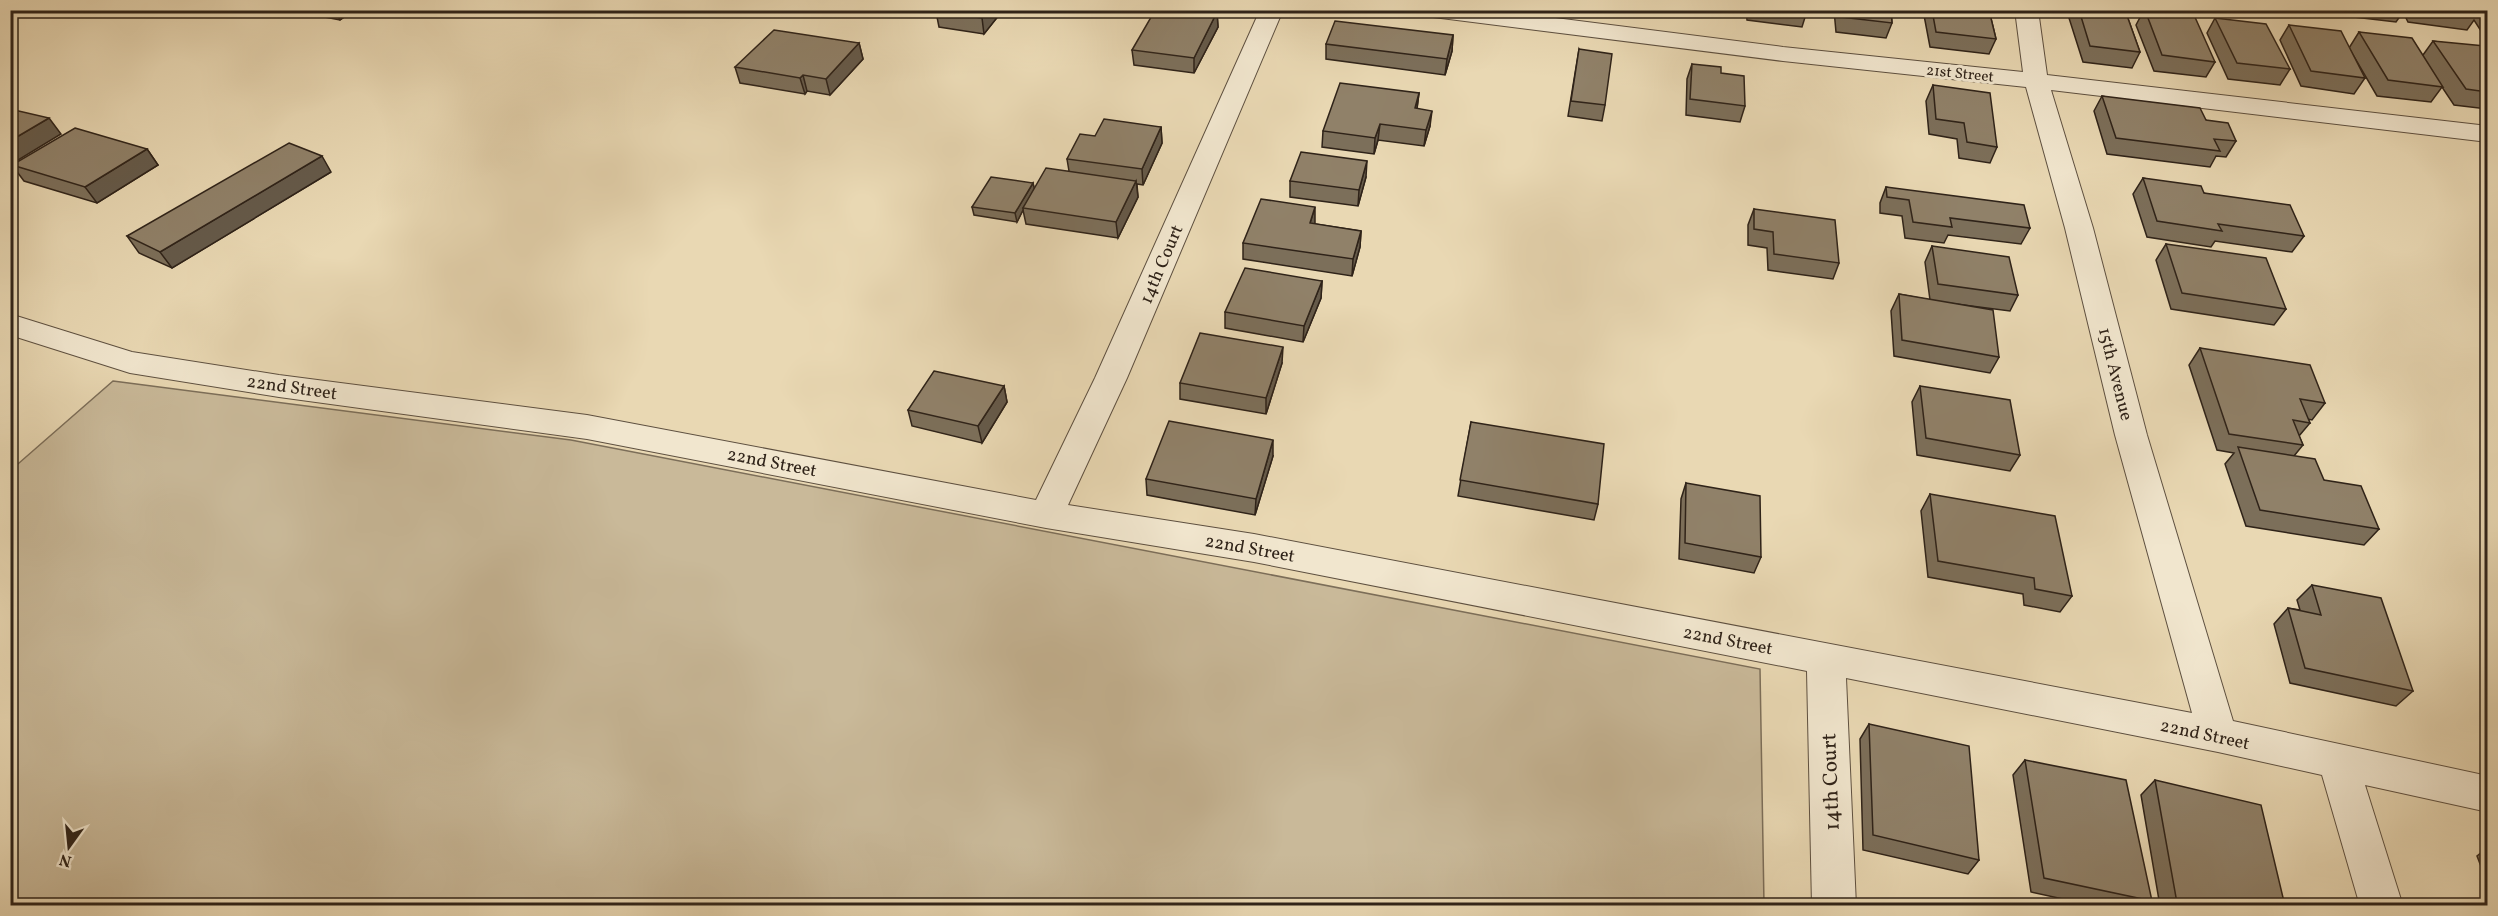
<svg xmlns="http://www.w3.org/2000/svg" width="2498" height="916" viewBox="0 0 2498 916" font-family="Vollkorn,serif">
<rect width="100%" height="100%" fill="#e9d8b3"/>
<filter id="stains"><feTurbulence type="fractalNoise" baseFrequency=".00333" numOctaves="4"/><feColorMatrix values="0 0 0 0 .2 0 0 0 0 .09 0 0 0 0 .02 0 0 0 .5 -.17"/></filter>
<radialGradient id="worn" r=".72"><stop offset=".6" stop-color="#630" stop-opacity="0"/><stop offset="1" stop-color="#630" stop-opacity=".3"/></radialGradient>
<!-- green -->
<path fill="#c9b999" stroke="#7c6e59" stroke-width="1.5" d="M113,381l458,59 1189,229 4,236h-1753v-435z"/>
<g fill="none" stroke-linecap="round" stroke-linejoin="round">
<defs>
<path id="street" d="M1260,10h23l-156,368 -59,127 186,29 938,179 -77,-278 -50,-207 -39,-141 -243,-26 -350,-44 -8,-2 -3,-5h70l291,37 240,25 -8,-62h23l9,65 441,51v16l-437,-52 42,138 54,207 86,286 255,55v36l-123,-27 38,121h-43l-38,-131 -104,-23 -372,-74 10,228h-44l-5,-235 -553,-109 -208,-34 -459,-89 -308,-42 -149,-24 -120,-38v-21l122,38 147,23 308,40 449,85 59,-122z"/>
</defs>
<!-- street casing -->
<use href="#street" stroke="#5e5040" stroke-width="2"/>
<!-- street -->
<use href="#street" fill="#f1e6ce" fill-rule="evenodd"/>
</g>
<!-- wall -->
<g fill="#7c6f5a" stroke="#2f2319" stroke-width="1.5">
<path d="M288,10h66l-14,10z"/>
<path d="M1003,10l-19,24 -45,-7 -3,-15z"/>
<path d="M1663,10h54l-1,7z"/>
<path d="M1746,10h61v1l-5,16 -55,-7z"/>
<path d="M1834,10h57l1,13 -6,15 -50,-6z"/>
<path d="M1923,10h66l7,29 -7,15 -59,-7z"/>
<path d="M2072,10h53l15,42 -8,16 -49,-6 -14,-44z"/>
<path d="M2144,10h8l63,52 -9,15 -52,-6 -18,-46z"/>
<path d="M2289,10h40l-3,5z"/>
<path d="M2335,10h152v21h-6l-7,-11 -7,10 -59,-8 -5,-10 -7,10 -59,-7z"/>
<path d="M1217,12l1,15 -24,46 -60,-8 -2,-15 47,-34z"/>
<path d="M2215,18l75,51 -10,16 -52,-6 -21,-46z"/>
<path d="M2289,25l76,53 -11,16 -53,-8 -21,-46z"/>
<path d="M2359,32l64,23 10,-14 54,9v59l-33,-4 -12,-18 -11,15 -54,-6 -28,-48z"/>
<path d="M1453,35l-1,16 -7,24 -119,-16v-15z"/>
<path d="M859,43l4,16 -33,36 -23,-4 -2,3 -65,-11 -5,-16z"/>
<path d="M1579,49l26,56 -3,16 -34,-5z"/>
<path d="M1692,64l53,42 -5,16 -54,-7 1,-36z"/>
<path d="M1933,85l64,62 -7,16 -31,-5 -2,-19 -28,-5 -3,-33z"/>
<path d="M1419,93l-2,15 13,18 -6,20 -46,-6 -4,14 -52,-7 1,-16z"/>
<path d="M2102,96l104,24 30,21 -10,16 -10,-1 -6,11 -103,-13 -13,-43z"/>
<path d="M1161,127l1,16 -19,42 -6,-1 1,13 -20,41 -92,-14 -3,-14 -6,12 -43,-7 -2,-8 61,-24 1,6 35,-18 -2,-12 28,-23z"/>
<path d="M147,149l11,16 -61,38 -73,-22 -12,-16z"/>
<path d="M331,172l-159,96 -33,-15 -12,-17z"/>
<path d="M1366,177l-8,29 -68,-9v-16z"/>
<path d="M2143,178l61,15 100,43 -12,16 -77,-11 -4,6 -64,-10 -14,-43z"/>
<path d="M1886,187l144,41 -9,16 -73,-9 -4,8 -39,-5 -3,-22 -22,-3v-10z"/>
<path d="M1754,209l85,54 -6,16 -65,-9 -1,-22 -19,-3v-20z"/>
<path d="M1315,224l46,7 -1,16 -8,29 -109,-17v-16z"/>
<path d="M2166,244l120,65 -12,16 -103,-16 -15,-49z"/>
<path d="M1932,246l86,49 -8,16 -62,-8 51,54 -9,16 -96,-17 -3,-45 8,-17 31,6 -5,-38z"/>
<path d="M1322,281l-1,17 -18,44 -78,-14v-16z"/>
<path d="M2200,348l125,55 -13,17 -4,-1 2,4 -11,13 4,9 -9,11 30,24 55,49 -15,16 -118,-19 -21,-62 9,-11 -17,-3 -28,-85z"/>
<path d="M1282,363l-16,51 -86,-15v-16z"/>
<path d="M1004,386l3,16 -25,41 -70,-17 -4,-16z"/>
<path d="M1920,386l100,69 -10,16 -93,-16 -5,-53z"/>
<path d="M1471,422l127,82 -4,16 -136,-24z"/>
<path d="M1273,456l-18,59 -108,-20 -1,-16z"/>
<path d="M1686,483l75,74 -7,16 -75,-14 2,-60z"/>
<path d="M1930,494l142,102 -12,16 -36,-7 -1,-11 -95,-17 -7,-66z"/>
<path d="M2312,585l101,106 -17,15 -106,-23 -16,-59 14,-16 12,2 -3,-10z"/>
<path d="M2487,660v10l-3,-7z"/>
<path d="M1869,724l110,136 -11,14 -105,-24 -3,-111z"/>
<path d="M2025,760l127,141 -5,5h-52l-64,-14 -18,-117z"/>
<path d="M2155,780l130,126h-125l-19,-111z"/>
<path d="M2487,848v34l-10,-26z"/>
</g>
<!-- shaded-wall -->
<g fill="#655a4a" stroke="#2f2319" stroke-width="1.5">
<path d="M335,10h19l-14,10z"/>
<path d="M988,10h15l-19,24 -2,-16z"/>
<path d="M1217,12l1,15 -24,46v-15z"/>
<path d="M1453,35l-1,16 -7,24 2,-16z"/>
<path d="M859,43l4,16 -33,36 -4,-16z"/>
<path d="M803,75l4,16 -2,3 -5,-16z"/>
<path d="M1419,93l-2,16 -2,-1z"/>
<path d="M1432,111l-2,15 -6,20 2,-16z"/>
<path d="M49,118l12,16 -51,31v-24z"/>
<path d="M1380,124l-2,16 -4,14 1,-16z"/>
<path d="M1161,127l1,16 -19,42 -1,-16z"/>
<path d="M147,149l11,16 -61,38 -12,-16z"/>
<path d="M322,156l9,16 -159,96 -12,-16z"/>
<path d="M1367,161l-1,16 -8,29 1,-16z"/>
<path d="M1136,181l2,16 -20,41 -2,-16z"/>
<path d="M1033,183l2,8 -12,17v2l-6,12 -2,-9z"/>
<path d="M1315,207v16l-6,16 1,-16z"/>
<path d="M1361,231l-1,16 -8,29 1,-17z"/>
<path d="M1322,281l-1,17 -18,44 1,-16z"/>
<path d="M1283,347l-1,16 -16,51v-16z"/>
<path d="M1004,386l3,16 -25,41 -4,-17z"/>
<path d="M1273,440v16l-18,59 1,-16z"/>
</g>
<!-- building -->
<g fill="#908169" stroke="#2f2319" stroke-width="1.5">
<path d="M937,10h51l-6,8 -46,-6z"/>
<path d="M1181,10h23l13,2 -23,46 -62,-8 22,-38 25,4z"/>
<path d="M1841,10h50l1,13 -51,-6z"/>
<path d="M1932,10h57l7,29 -60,-7z"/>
<path d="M2079,10h46l15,42 -50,-6z"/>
<path d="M2145,10l49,5 21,47 -53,-7z"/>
<path d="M2449,10h27l2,4z"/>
<path d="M2215,18l51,6 24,45 -53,-6z"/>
<path d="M1335,21l118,14 -6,24 -121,-15z"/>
<path d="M2289,25l52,6 24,47 -54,-7z"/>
<path d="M774,30l85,13 -33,36 -23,-4 -3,3 -65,-11z"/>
<path d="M2359,32l53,6 31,49 -55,-7z"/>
<path d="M2433,41l52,5 2,4v42l-21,-3z"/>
<path d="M1579,49l33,5 -7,51 -34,-4z"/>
<path d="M1692,64l29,3v6l23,3 1,30 -55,-7z"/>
<path d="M1340,83l79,10 -4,15 17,3 -6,19 -46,-6 -5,14 -52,-7z"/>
<path d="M1933,85l57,8 7,54 -30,-5 -3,-19 -28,-4z"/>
<path d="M2102,96l98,12 6,12 22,3 8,18 -22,-2 6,12 -104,-13z"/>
<path d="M10,109l39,9 -39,23z"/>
<path d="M1104,119l57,8 -19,42 -75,-10 13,-25 15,2z"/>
<path d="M75,128l72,21 -62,38 -73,-22z"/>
<path d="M289,143l33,13 -162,96 -33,-16z"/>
<path d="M1301,152l66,9 -8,29 -69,-9z"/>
<path d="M1046,168l90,13 -20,41 -93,-14z"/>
<path d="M991,177l42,6 -18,30 -43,-6z"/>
<path d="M2143,178l58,8 3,7 86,12 14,31 -86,-12 4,7 -65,-10z"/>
<path d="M1886,187l138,18 6,23 -80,-10 2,9 -39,-5 -4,-22 -22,-3z"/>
<path d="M1261,199l54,8 -5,16 51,8 -8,28 -110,-16z"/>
<path d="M1754,209l81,11 4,43 -65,-9 -1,-22 -19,-3z"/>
<path d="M2166,244l100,14 20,51 -104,-16z"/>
<path d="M1932,246l77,11 9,38 -80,-11z"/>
<path d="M1245,268l77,13 -18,45 -79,-14z"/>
<path d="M1899,294l94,16 6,47 -97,-17z"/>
<path d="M1200,333l83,14 -17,51 -86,-15z"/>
<path d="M2200,348l110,17 15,38 -25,-4 10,24 -17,-3 10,25 -74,-11z"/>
<path d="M934,371l70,15 -26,40 -70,-16z"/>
<path d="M1920,386l90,14 10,55 -94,-17z"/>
<path d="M1169,421l104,19 -17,59 -110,-20z"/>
<path d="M1471,422l133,22 -6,60 -138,-24z"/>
<path d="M2238,447l77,12 9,21 37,6 18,43 -119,-19z"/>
<path d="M1686,483l74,13 1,61 -76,-14z"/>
<path d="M1930,494l125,22 17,80 -37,-7 -1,-11 -96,-17z"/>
<path d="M2312,585l69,13 32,93 -108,-23 -17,-60 33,7z"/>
<path d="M1869,724l100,22 10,114 -106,-25z"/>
<path d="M2025,760l101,20 26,121 -108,-23z"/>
<path d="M2155,780l106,25 24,101h-99l-9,-3z"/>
</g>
<g text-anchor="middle" stroke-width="6" stroke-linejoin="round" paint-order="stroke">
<!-- far-street labels -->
<g font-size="15" fill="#2f2319" stroke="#f1e6ce">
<text transform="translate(1960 73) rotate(6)" y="5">21st Street</text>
</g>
<!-- street labels -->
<g font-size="18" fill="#2f2319" stroke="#f1e6ce">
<text transform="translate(1161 264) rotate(-67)" y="6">14th Court</text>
<text transform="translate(2116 374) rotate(76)" y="6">15th Avenue</text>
<text transform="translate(292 387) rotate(8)" y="6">22nd Street</text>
<text transform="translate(772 462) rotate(11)" y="6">22nd Street</text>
<text transform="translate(1250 548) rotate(10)" y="6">22nd Street</text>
<text transform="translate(1728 640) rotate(11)" y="6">22nd Street</text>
<text transform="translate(2205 734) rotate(12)" y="6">22nd Street</text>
</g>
<!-- near-street labels -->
<g font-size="21" fill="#2f2319" stroke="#f1e6ce">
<text transform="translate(1830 782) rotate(-92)" y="7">14th Court</text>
</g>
</g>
<!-- margin -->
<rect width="2498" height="916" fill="none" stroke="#e9d8b3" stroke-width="36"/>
<rect x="12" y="12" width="2474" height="892" fill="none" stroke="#2f2319" stroke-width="3"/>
<rect x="18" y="18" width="2462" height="880" fill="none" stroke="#2f2319" stroke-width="1.5"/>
<!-- north arrow -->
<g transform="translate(69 847) rotate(195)" stroke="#f1e6ce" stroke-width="4.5" paint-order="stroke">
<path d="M0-4.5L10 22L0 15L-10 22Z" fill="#2f2319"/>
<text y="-9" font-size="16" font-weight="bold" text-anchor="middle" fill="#2f2319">N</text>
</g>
<rect width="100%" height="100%" filter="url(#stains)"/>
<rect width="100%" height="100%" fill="url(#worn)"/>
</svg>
